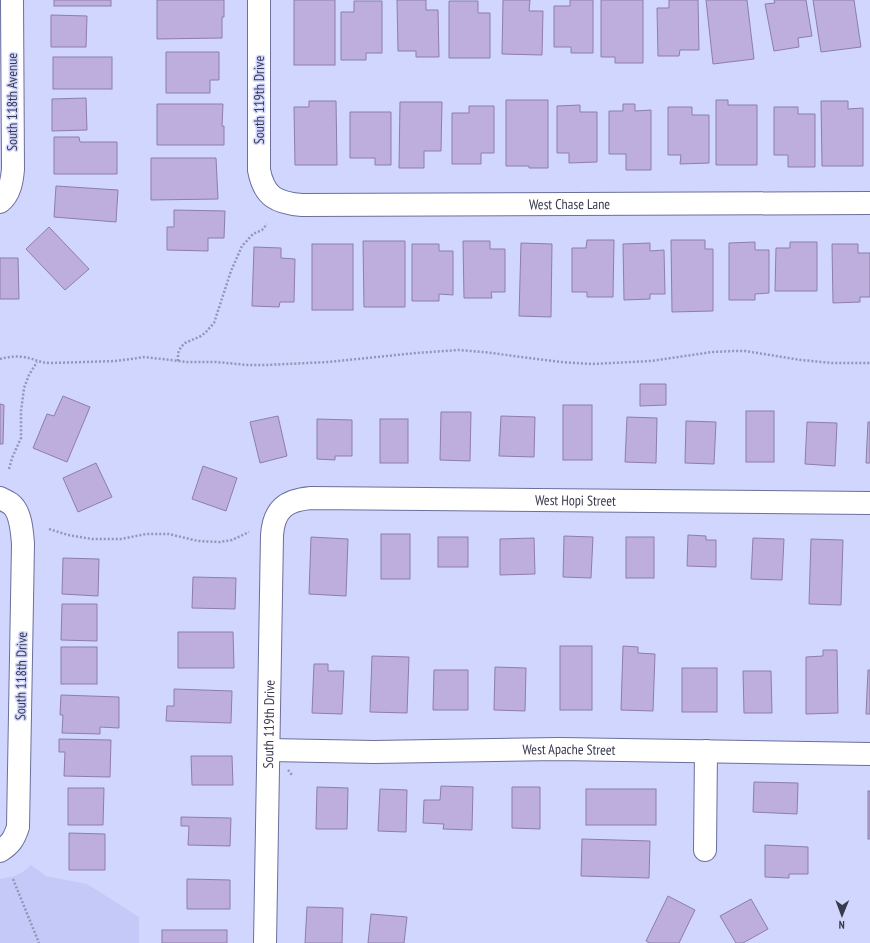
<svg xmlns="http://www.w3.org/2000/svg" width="870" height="943" viewBox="0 0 870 943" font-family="'PT Sans Narrow',sans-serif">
<rect width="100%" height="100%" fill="#d1d6fe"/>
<!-- built -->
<path fill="#c4c9f7" d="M31,865l15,11 41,8 52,33v26h-139v-64l14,-3 9,-4z"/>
<!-- building -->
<g fill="#beaede" stroke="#8d7eab">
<rect x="54" y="0" width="57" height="6"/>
<path d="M157,0h67v17h-2v21l-65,1z"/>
<rect x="294" y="0" width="41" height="65"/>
<path d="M397,0h29v10h12l1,47h-23v-6h-18z"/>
<path d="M503,0h27l-1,11h14l-1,44 -40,-1z"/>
<path d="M570,0h23v53h-22v-6h-17v-41h16z"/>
<path d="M601,0h42v63h-28v-6h-14z"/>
<path d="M669,0h29l1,50h-19l-1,6h-21l-1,-48h12z"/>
<path d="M706,0h41l7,59 -41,5z"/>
<path d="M774,0h32l6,36 -14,2 1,9 -25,4 -9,-47 10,-1z"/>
<path d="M813,0h41l7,47 -40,5z"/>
<path d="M354,1h28v52h-16v7h-25v-48h13z"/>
<path d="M449,1h29v12h12v45h-41z"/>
<path d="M51,15l36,1 -1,31h-35z"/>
<path d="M166,52h53v28h-9v13h-44z"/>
<rect x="53" y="57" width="59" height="32"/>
<path d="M86,98l1,32 -35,1v-32z"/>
<path d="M506,100h42v68h-19v-2h-23z"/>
<path d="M716,100h12v5h29v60h-41z"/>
<path d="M309,101h27l1,64h-42l-1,-58h15z"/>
<path d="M821,101h27v8l15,-1v58h-41z"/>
<path d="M400,102h42l-1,49h-17v17h-25z"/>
<path d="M157,104h66l-1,22h2v19h-67z"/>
<path d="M623,104h12v7l16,-1v60h-25v-16h-17v-43h14z"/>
<path d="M580,105v7h17v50l-28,1v-10h-12v-47z"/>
<path d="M469,106h25v47h-13v11h-29v-51h17z"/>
<path d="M668,107h24v8h17v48l-29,1 1,-9h-13z"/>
<path d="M774,107h24v7h17v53h-27v-12h-14z"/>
<path d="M350,112h41v53h-16v-7h-25z"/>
<path d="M54,137h25l1,5h37v32h-63z"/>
<path d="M151,158h65l2,41 -67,1z"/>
<path d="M56,186l62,4 -2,32 -62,-5z"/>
<path d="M174,210l51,1 -1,27h-16v13l-41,-1v-23h7z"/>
<path d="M49,227l40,42 -24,21 -39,-41z"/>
<path d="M587,240h27l-1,57h-26v-5h-15v-44h14z"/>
<path d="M671,240h34v9h8v62l-41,1z"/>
<path d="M363,241h42v66h-41z"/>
<path d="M463,241h27v8h15v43h-14l1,6h-28z"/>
<path d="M755,242v8h14v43l-14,1v6h-26v-57z"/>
<path d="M790,242h27v49h-42l1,-43h14z"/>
<path d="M521,243l31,1 -1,73 -32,-1z"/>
<path d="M650,243v8l14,-1 1,44h-15v5l-26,1 -1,-56z"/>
<rect x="312" y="244" width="41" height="66"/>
<path d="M412,244h27v7h14v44l-14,-1v7h-27z"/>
<path d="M832,244h26v9h12v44h-10v5l-27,1z"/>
<path d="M254,247l27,1v10l14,1 -1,43h-14l-1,5 -27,-1z"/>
<path d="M0,258h18l1,41h-19z"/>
<path d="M640,384h26v21l-26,1z"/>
<path d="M63,396l27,11 -23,55 -34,-14 14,-34 7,2z"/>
<path d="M0,404l4,1 -1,39h-3z"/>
<rect x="563" y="405" width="29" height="55"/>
<rect x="746" y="411" width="28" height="51"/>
<path d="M441,412h30l-1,49 -30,-1z"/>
<path d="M278,416l9,40 -27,7 -10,-41z"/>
<path d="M501,416l34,1 -1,40 -35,-1z"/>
<path d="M627,417l30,1 -1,45 -31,-1z"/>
<path d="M317,419l35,1v36h-17v4l-18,-1z"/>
<rect x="380" y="419" width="28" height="44"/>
<path d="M686,421l30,1 -2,42 -29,-1z"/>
<path d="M807,422l30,1 -2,43 -30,-2z"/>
<path d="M868,422h2v41h-4z"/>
<path d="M96,463l16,34 -34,15 -15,-34z"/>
<path d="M203,466l34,12 -11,33 -34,-12z"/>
<rect x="381" y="534" width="29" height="45"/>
<path d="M688,535l18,1v4h10v27l-29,-1z"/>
<path d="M564,536l29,1 -2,41 -28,-1z"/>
<path d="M311,537l37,2 -2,57 -37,-2z"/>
<rect x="438" y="537" width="30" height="30"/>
<rect x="626" y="537" width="28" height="41"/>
<path d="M534,538l1,36 -35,1v-36z"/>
<path d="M753,538l31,1 -2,41 -31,-1z"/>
<path d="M811,539l32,1 -2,65 -32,-1z"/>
<path d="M63,558l36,1 -1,37 -36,-2z"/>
<path d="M193,577l43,1 -1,31 -43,-1z"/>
<path d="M62,604h35v37l-36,-1z"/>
<path d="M178,632h55l1,36h-56z"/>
<rect x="560" y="646" width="32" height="64"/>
<path d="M623,646l15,1v6l17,1 -2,57 -32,-1z"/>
<rect x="61" y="647" width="36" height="37"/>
<path d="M823,650h14l1,63 -32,1v-57l17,-1z"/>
<path d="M372,656l37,1 -2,56 -37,-1z"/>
<path d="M314,664h14v7h16l-2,43 -30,-1z"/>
<path d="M495,667l31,1 -1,43 -31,-1z"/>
<rect x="682" y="668" width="35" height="44"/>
<path d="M434,670h34v40h-35z"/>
<path d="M868,670h2v44h-4z"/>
<path d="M743,671h28l1,42h-28z"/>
<path d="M174,689l58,2 -1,32 -65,-2 1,-15h7z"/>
<path d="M61,695l58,2v31l-19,-1v7l-38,-1 1,-18h-3z"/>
<path d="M59,739l52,1 -1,37 -46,-1 1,-24h-6z"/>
<path d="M191,756h41l1,29h-41z"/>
<path d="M754,782l44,1 -1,31 -44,-2z"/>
<path d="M441,786l32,1 -1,43 -29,-1 1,-5 -21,-1 1,-23h16z"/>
<path d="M317,787l31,1 -1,41h-31z"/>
<path d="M512,787h28v42l-28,-1z"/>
<path d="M68,788h36l-1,37h-35z"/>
<path d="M380,789l27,1 -1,42 -28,-1z"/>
<rect x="586" y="789" width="70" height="36"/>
<rect x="868" y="791" width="2" height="48"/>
<path d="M181,817l50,1 -1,28 -42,-1 1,-19h-8z"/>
<path d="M69,833l36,1v36h-36z"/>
<path d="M582,839l68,2 -1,37 -68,-2z"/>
<path d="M765,845l43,2v27h-19v4l-24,-1z"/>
<path d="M187,879l43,1v29h-43z"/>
<path d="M668,896l27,14 -16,33h-29l-4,-2z"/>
<path d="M751,899l17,30 -25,14h-7l-16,-27z"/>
<path d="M307,907l36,1 -1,35h-37z"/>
<path d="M371,914l36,3 -3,26h-36z"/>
<rect x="162" y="930" width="65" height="13"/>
</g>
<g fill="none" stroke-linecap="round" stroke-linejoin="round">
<defs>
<g id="minor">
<path id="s1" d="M259,0v170c5,27 18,33 43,35l568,-2"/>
<path d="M0,202c10,-8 12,-21 13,-33l-1,-169"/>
<path d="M0,498c4,2 8,4 11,6 10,8 11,28 12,40l-5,283c-4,12 -7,17 -18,24"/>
<path id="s2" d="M269,750l105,2 185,-3 311,5"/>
<path d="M705,850l1,-99"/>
<path id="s3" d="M265,943l7,-408c2,-26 14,-35 39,-37l559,5"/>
</g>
</defs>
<!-- minor casing -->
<use href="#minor" stroke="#6b6f9c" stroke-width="24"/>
<!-- path -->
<g stroke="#9396b6" stroke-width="2.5" stroke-dasharray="2 2" stroke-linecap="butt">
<path d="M0,359c7,-2 15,-3 23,-2 10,1 16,6 28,6l65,-2 29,-4 42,5h29l32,3h18l62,-3 88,-9 43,-3 24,2 78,10 31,2 59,-3 61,-9 22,-1h11l56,9 31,3h38"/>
<path d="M178,361v-8l3,-6 4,-4 16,-7 5,-4 8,-9 17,-52 11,-25 11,-12 9,-4 5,-6"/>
<path d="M9,469l3,-11 9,-20v-27l3,-23 5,-13 8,-13"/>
<path d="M49,529l19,6 24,4h29l25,-5h23l29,7 22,1 12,-2 17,-8"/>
<path d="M288,770l4,5"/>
<path d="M13,879l26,64"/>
</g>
<!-- minor -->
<use href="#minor" stroke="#fff" stroke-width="22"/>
</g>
<g text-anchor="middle" stroke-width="3" stroke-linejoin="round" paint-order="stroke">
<!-- street labels -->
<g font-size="14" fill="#383a4e" stroke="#d1d6fe">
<text transform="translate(259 100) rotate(-90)" y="5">South 119th Drive</text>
<text transform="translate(12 102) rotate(-90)" y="5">South 118th Avenue</text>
<text dy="5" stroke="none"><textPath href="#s1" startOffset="499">West Chase Lane</textPath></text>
<text dy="5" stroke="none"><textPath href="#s3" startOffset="733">West Hopi Street</textPath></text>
<text transform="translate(21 676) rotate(-89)" y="5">South 118th Drive</text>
<text dy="5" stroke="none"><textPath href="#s3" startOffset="219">South 119th Drive</textPath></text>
<text dy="5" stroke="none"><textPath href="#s2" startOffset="300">West Apache Street</textPath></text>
</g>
</g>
<!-- north arrow -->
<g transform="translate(842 915) rotate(181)" stroke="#d1d6fe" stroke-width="3" paint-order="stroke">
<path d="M0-3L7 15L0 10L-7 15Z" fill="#383a4e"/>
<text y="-6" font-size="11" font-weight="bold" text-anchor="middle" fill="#383a4e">N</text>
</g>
</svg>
